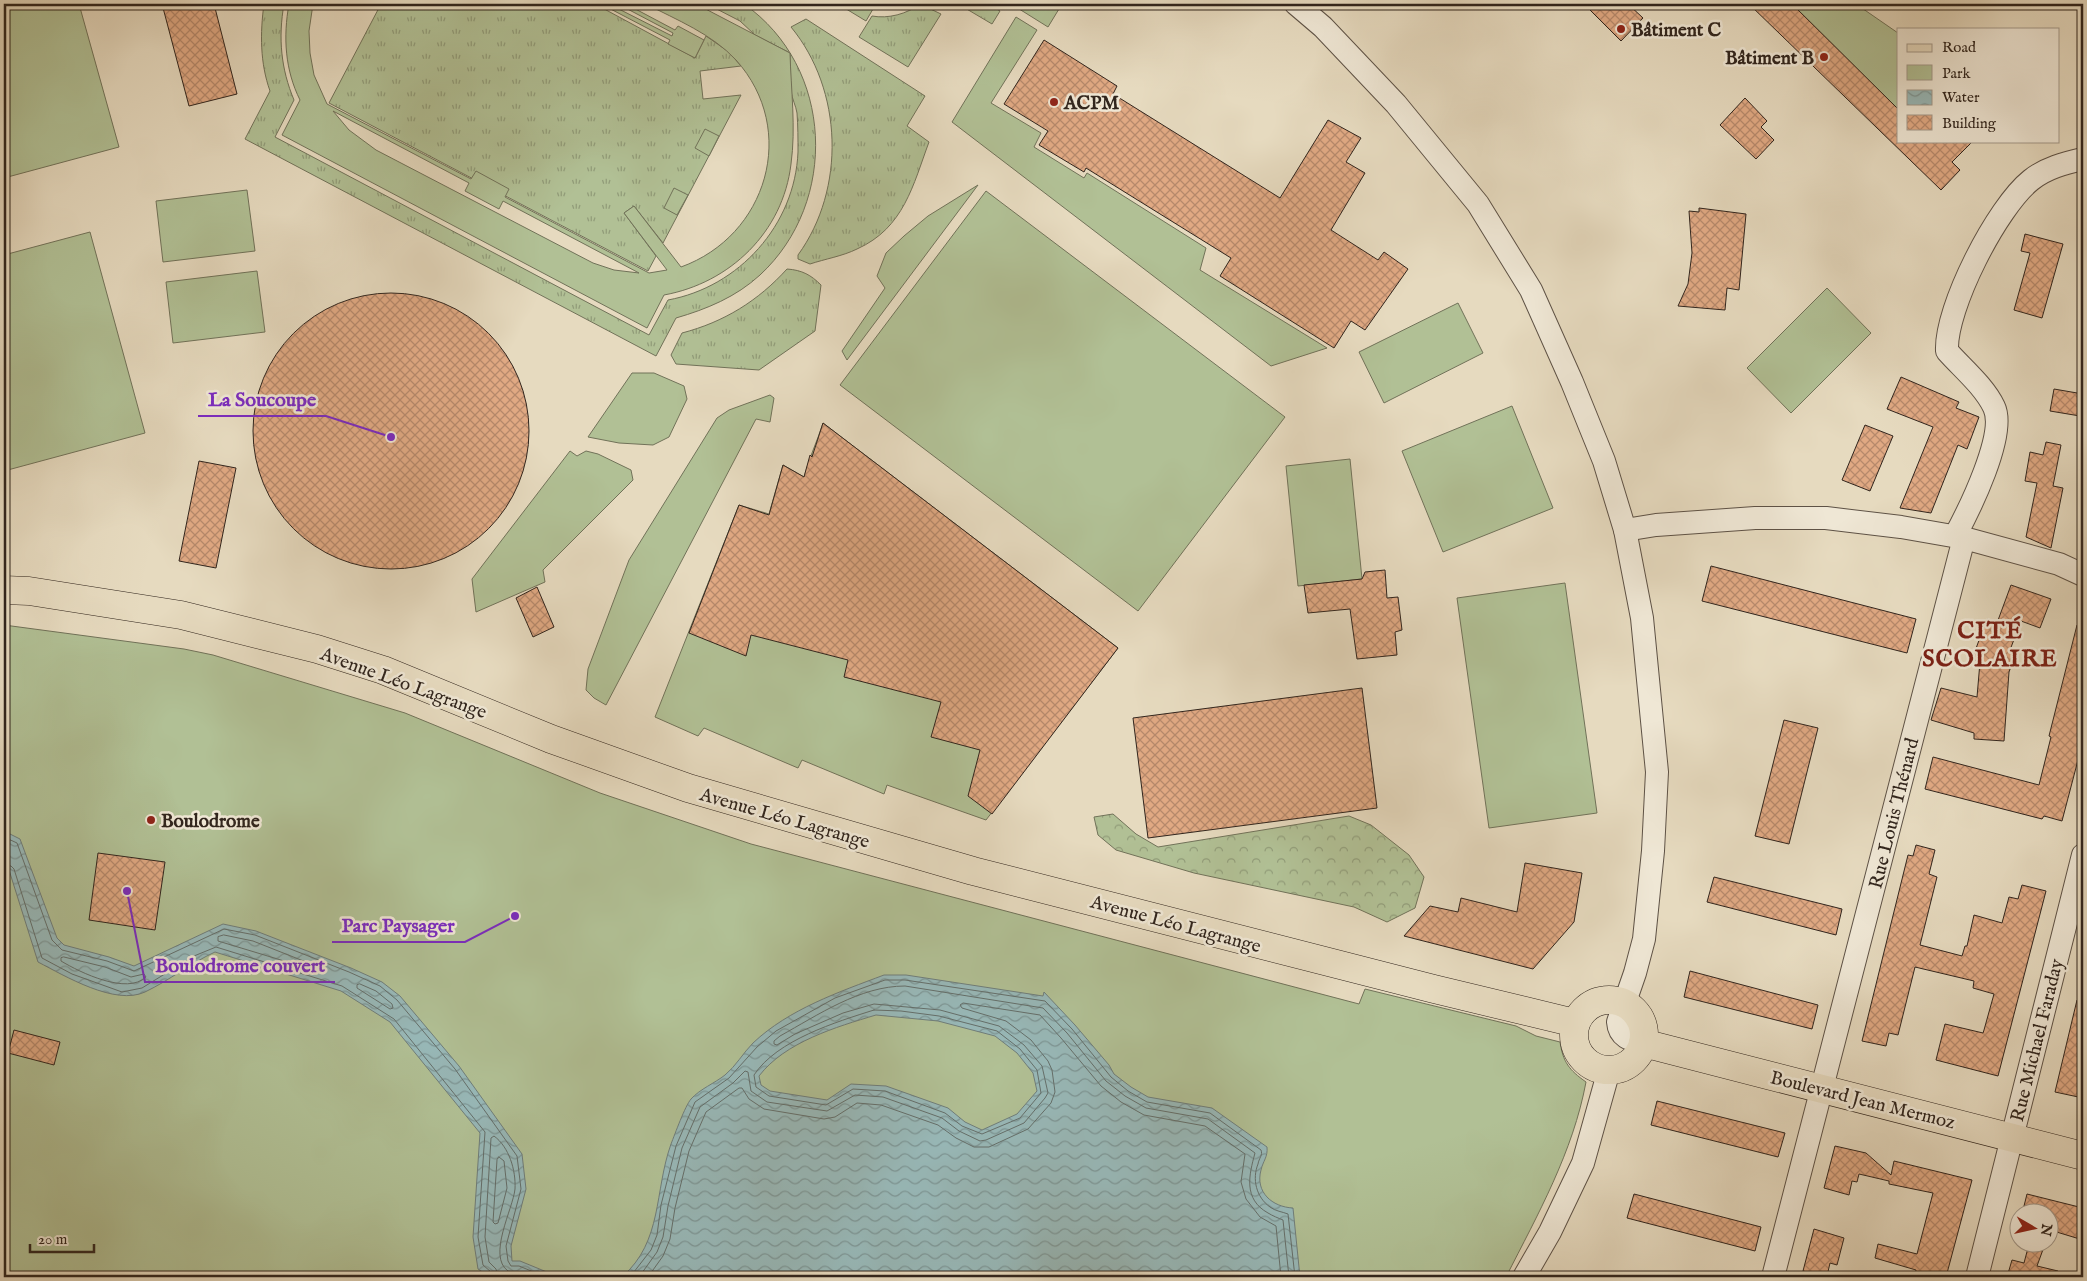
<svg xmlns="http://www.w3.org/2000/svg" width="2087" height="1281" viewBox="0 0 2087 1281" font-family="'IM FELL English',serif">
<defs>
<pattern id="grass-tufts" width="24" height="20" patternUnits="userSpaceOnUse" patternTransform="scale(1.25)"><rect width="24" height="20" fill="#b1c095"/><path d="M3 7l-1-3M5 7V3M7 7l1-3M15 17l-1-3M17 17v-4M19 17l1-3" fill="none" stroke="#919c79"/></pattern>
<pattern id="forest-crowns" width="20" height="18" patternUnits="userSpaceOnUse" patternTransform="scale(1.25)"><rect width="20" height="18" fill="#b1c095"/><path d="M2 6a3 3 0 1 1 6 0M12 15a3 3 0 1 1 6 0" fill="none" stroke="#919c79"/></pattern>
<pattern id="water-waves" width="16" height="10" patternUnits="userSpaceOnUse" patternTransform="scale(1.25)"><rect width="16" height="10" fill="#98b9b9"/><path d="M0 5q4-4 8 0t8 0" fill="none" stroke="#7d9696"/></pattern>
<pattern id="building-cross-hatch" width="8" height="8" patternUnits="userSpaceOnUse" patternTransform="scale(1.25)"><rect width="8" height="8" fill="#e0a983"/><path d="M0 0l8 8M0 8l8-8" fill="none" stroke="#b6896b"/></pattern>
</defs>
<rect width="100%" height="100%" fill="#e6dabf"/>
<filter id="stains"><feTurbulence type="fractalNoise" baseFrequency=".004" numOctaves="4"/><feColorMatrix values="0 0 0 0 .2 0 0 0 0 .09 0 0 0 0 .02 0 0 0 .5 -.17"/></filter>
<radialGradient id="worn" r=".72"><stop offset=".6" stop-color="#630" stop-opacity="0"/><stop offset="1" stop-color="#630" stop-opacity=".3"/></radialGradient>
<!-- grass -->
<g fill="url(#grass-tufts)" stroke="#717259">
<path d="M264,4h20c-6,34 -3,65 10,96l-19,37 374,198 19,-35c71,-13 127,-75 130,-148 0,-13 0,-26 -1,-39 -1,-7 -5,-14 -6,-22 -1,-12 -1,-25 -1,-38l-35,-18 -15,-14 -33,-17h37c90,63 95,198 16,271 -24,22 -53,34 -84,43l-20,38 -411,-217 25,-48c-10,-28 -10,-58 -6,-87z"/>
<path d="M381,4h214l100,54 11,-22 23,16 12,14 -41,5 3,28 38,-4 -78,148 -29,-37 -10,7 32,43 -8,15 -319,-168z"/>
<path d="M920,4l21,10 -33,53 -49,-30 13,-21c16,3 35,-2 48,-12z"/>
<path d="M967,4h21l12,7 -8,13 -27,-16z"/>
<path d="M806,19l119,77 -18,30 22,16c-16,43 -25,86 -72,107 -14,7 -32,10 -47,15l-12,-5v-4c48,-66 45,-165 -7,-228z"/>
<path d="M787,269c15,1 24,6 34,16l-6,46 -56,39 -83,-6 -5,-9 11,-22c42,-11 76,-32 105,-64z"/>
</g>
<!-- forest -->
<path fill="url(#forest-crowns)" stroke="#717259" d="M1113,814l23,20 22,13 191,-31 22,9 38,30 15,22 -9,31 -28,14 -33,-15 -160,-34 -78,-23 -18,-15 -4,-18z"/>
<!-- green -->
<g fill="#b1c095" stroke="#717259" fill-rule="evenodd">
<path d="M4,4h75l40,143 -115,31z"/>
<path d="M289,4h24l-4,27 1,22 4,22 13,29 144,75 5,-8 33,18 -4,8 144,76 18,-3 -43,-57 10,-7 47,61c86,-31 118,-137 55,-207 -24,-26 -59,-40 -90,-56h50l94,49c1,37 6,75 1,111 -8,68 -61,119 -127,131l-17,33 -365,-193 18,-35c-15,-30 -17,-63 -11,-96zM333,111l136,72 -4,8 34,18 4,-8 136,72 -25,-3 -21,-7 -217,-113 -27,-20z"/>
<path d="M601,4h8l63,32 1,-3 -55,-29h8l49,26 3,-4 26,14 -9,18 -27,-14 2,-4z"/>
<path d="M838,4h27l8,5 -7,12z"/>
<path d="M1018,4h44l-14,23 -32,-20z"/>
<path d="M1792,4h64l42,29v76z"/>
<path d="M1016,17l21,13 -46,73 50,30 -7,14 50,31 3,-5 119,75 -6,22 127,78 -56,18 -319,-244z"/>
<path d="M705,129l14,7 -10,20 -14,-8z"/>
<path d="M978,185l-131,175 -5,-9 43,-63 -8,-12 9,-23 18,-17 24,-20z"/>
<path d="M674,188l14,7 -11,20 -13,-7z"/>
<path d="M247,190l8,61 -92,11 -7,-61z"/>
<path d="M986,191l299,226 -147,194 -298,-226z"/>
<path d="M90,232l55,201 -141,38v-216z"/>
<path d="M257,271l8,61 -92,11 -7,-61z"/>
<path d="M1827,288l44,45 -80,80 -44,-45z"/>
<path d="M1458,303l25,50 -99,50 -25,-51z"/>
<path d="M632,373h22l30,13 3,13 -18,38 -16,8 -34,-2 -31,-6z"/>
<path d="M770,395l4,3 -4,24 -14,-3 -150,286 -12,-7 -8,-8 2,-21 41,-109 88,-142 12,-8z"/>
<path d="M1512,406l41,102 -110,44 -41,-101z"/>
<path d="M823,423l295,225 -132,172 -99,-35 -3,9 -82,-34 -4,8 -94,-40 -6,8 -43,-19 84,-212 30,9 14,-49 21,12c5,-19 13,-35 19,-54z"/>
<path d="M570,451l7,5 9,-5 12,3 33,16 2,10 -90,90 2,12 -69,30 -4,-33z"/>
<path d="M1350,459l12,120 -64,7 -12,-120z"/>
<path d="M1565,583l32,230 -108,15 -32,-230z"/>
<path d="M4,625l180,24 29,6 192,58 195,80 151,51 608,160 6,-15 151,37 20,10 24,6c3,20 9,28 26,40 -13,70 -48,132 -80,195h-1502z"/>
</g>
<!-- water -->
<g fill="url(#water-waves)" stroke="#6f7e7b" fill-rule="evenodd">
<path d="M4,831l16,8 37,99 7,7 45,12 25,9 89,-42 33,7 95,37 31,14 18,14 59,70 63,88 4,35 -15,57 1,15h8l39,16h-69l-12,-8 -5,-32 7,-104 -90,-111 -49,-31 -126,-39c-24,11 -45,28 -70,40 -30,14 -80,-16 -107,-30l-29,-92h-5z"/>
<path d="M884,975h22l137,21 1,-4 31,33 34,40 5,9 17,13 17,10 64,11 55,39c1,10 -4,14 -6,23 -6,22 11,37 32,38l7,69h-678c41,-36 32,-85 49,-133 4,-10 14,-38 20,-45 9,-10 24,-16 34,-24 11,-9 18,-22 28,-32 36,-34 86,-51 131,-68zM876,1015l62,6 57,15 22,17 16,20 4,18 -20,23 -35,16 -17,-8 -17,-14 -62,-22 -35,-2 -24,16 -57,-9 -9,-6 -2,-9c26,-34 77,-49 117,-61z"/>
</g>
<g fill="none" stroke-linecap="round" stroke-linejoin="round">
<!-- shore -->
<g stroke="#646f6b" stroke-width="1">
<path d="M4,837l13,6 35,97 10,10 45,11 27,10 90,-42 31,6 94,37 31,14 17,14 58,69 62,87 4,33 -15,57 2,15 3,5h8l27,11"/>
<path d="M4,865l7,1 3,3 28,89 30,16 50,18 20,-4 52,-32 22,-9 126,39 52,33 91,113 -7,105 5,28 8,7 1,5"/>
<path d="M224,935l29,6 53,21 1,3 -3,2 -86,-26v-4z"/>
<path d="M64,957l41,10 26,10 13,-3 2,3c-19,18 -65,-4 -85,-16v-3z"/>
<path d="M360,984l16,7 16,13 1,4 -3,1 -33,-21v-3z"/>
<path d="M874,1010l27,1 38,5 58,15 23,18 17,21 4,23 -21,25 -38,16 -20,-8 -17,-13 -60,-22 -32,-2 -27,16 -57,-9 -13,-9 -2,-12c23,-35 82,-53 120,-65z"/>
<path d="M499,1157l5,4 3,27 -9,35 -3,1 -2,-2 4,-62z"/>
<path d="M498,1277l-2,-8 -7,-7 -4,-25 6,-99 3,-2c15,11 22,34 21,53 -2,20 -28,67 -7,82l10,1 12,5"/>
<path d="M630,1277l21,-27 6,-15 4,-30 15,-59 19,-44 34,-24 28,-31 19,-16 59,-33 50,-18h20l140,21 27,28 39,48 17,14 19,11 63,11 51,37c2,5 -2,8 -3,14 -6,15 -2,33 12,43 5,4 13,5 18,7l7,63"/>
<path d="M639,1277l18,-25 6,-15 5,-31 14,-58 18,-41 33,-24 12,-12 3,1 3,19 16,11 60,9 28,-16 28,2 59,21 17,13 21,10 6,-1 38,-17 21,-25 3,-5 -6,-27 -18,-21 -25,-19 -59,-16 -66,-6 -31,9 -48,21 -18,11 -3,-1v-3l6,-5c38,-21 80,-50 125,-50l138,22 24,25 39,48 19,15 21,12 62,11 47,34c-6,22 -12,46 13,60 5,3 10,5 15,7l6,57"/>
<path d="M648,1277l15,-21 7,-17 5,-31 14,-57 17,-39 33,-24h3l7,11 15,10 60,10 11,-2 22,-14 24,2 57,20 18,13 18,9h15l39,-18 23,-26 4,-11 -3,-22 -4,-9 -17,-21 -25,-19 -44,-13 -2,-3 3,-2 77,12 21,23 40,48 20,16 23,13 61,11 40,28 -4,28 5,17 14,18 16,9 5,51"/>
</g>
</g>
<!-- building -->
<g fill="url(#building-cross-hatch)" stroke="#31251d">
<path d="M162,4h52l23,90 -48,12z"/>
<path d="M1584,4h44l15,14 -22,23z"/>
<path d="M1749,4h43l106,105v32h75l-21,21 8,8 -19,20z"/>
<path d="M1044,40l73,46 -4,8 167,104 48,-78 33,18 -15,24 19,11 -34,57 47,30 6,-8 24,17 -43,61 -14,-9 -17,27 -114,-72 11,-18 -145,-90 -2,4 -45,-27 9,-14 -44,-27z"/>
<path d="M1745,98l22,23 -6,6 13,13 -18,19 -36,-34z"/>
<path d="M1699,208l47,6 -7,76 -12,-2 -2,22 -47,-4 10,-22 4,-31 -3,-42 10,1z"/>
<path d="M2025,234l38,10 -21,74 -28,-8 16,-57 -9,-2z"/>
<circle cx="391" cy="431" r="138"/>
<path d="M1901,377l58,25 -3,6 23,9 -12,32 -9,-4 -27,68 -31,-5 33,-81 -46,-18z"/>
<path d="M2054,389l29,5 -3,22 -30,-5z"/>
<path d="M823,423l295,225 -126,166 -24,-18 12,-46 -49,-13 10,-35 -97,-25 4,-17 -97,-25 -5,21 -57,-23 50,-128 30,10 14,-50 21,12 6,-22 2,2z"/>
<path d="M1865,425l28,11 -23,55 -28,-11z"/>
<path d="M2046,442l15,3 -8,41 10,2 -12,60 -25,-11 11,-54 -12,-2 5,-29 13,3z"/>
<path d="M199,461l37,7 -20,100 -37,-7z"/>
<path d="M1711,566l205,53 -9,34 -205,-52z"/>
<path d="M1385,570l2,28 11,-1 4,33 -7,2 2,23 -40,4 -7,-50 -42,4 -4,-28 58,-6 3,-7z"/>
<path d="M2011,585l40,14 -11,29 -19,-7 -11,29 6,3 -7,19 -5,69 -30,-2v-6l-43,-13 10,-32 36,9 3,-35 -8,-3 15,-40 10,4z"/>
<path d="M537,587l17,40 -21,10 -17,-39z"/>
<path d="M2077,625h6v116l-21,80 -18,-5 -2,3 -117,-30 8,-32 106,28 12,-48 -2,-1z"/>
<path d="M1362,688l15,120 -229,30 -15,-120z"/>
<path d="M1784,720l34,8 -29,116 -34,-8z"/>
<path d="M1916,845l19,5 -6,24 8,3 -17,68 42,11 3,-10h2l7,-31 28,8 7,-26 9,2 4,-14 24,6 -48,185 -62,-16 9,-36 38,9 1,-3 10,-36 -21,-6 1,-7 -59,-14 -17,68 -9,-2 -3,13 -24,-5 46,-186 5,1z"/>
<path d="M98,853l67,9 -10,68 -66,-10z"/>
<path d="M1525,863l57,10 -8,49 -41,47 -129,-33 26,-30 28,6 3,-14 56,14z"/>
<path d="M1714,877l128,32 -6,26 -129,-33z"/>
<path d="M1690,971l128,34 -6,24 -128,-32z"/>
<path d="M2077,1000l6,1v97l-28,-6z"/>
<path d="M14,1030l46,12 -6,23 -46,-12z"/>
<path d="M1657,1101l128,32 -7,24 -127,-32z"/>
<path d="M1835,1146l31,7 25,22 3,-14 78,19 -26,97h-31l1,-7 -41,-12 3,-14 39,10 16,-61 -44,-9v-3l-30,-7 -2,8 -5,-1 -3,14 -25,-7z"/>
<path d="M1634,1194l127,33 -6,24 -128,-33z"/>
<path d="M2027,1194l56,14v32l-33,-10v-16h-28z"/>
<path d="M1814,1229l30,9 -7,27 -7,-2 -3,13 -24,-5z"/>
<path d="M2029,1244h16l-8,22 21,5 -1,6h-50l5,-17 12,3z"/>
</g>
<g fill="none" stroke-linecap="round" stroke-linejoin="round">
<defs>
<g id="minor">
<path d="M1296,4l27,23 73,77 82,100 53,86 41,92 32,79 21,69 17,88 15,154 -4,79 -9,88 -9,34 -17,49c1,15 12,18 25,21"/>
<path d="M1625,530l31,-5 99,-7h71l75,9 63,11 95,26 24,11"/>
<path d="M1955,536c14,-26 52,-102 39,-129 -10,-21 -32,-39 -47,-56 -2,-43 50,-144 84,-171 15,-12 34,-17 52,-21"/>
<path d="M1524,1277l26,-45 33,-69 26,-93"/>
<path d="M1773,1277l191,-739"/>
<path d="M1977,1277l106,-422"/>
</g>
<g id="major">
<path d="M4,590l25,1 152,24 136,34 66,21 168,69 137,49 285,83 461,118 141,34"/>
<circle cx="1609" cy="1035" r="35"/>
<path d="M1643,1043l440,113"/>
</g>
</defs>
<!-- minor casing -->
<use href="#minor" stroke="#5e5246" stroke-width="24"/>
<!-- major casing -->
<use href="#major" stroke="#31251d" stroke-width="29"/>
<!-- minor -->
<use href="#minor" stroke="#efe7d5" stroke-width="22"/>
<!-- major -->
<use href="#major" stroke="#e6dabf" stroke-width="28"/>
</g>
<!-- markers -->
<g fill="#8f2418" stroke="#efe7d5" stroke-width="2">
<circle cx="1621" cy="29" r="5"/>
<circle cx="1824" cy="57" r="5"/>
<circle cx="1054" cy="102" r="5"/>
<circle cx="151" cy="820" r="5"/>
</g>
<g text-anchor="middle" stroke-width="5" stroke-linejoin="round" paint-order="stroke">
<!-- poi labels -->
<g font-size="19" font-weight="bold" fill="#31251d" stroke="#efe7d5" text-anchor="start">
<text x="1631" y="36">Bâtiment C</text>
<text x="1814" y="64" text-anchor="end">Bâtiment B</text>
<text x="1064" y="109">ACPM</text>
<text x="161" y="827">Boulodrome</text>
</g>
<!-- street labels -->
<g font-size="19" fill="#31251d" stroke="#efe7d5">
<text transform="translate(404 682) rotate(20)" y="7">Avenue Léo Lagrange</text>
<text transform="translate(1893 813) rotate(-76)" y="7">Rue Louis Thénard</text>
<text transform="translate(785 817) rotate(16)" y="7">Avenue Léo Lagrange</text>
<text transform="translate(1176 923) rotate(15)" y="7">Avenue Léo Lagrange</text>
<text transform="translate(2036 1040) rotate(-76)" y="7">Rue Michael Faraday</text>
<text transform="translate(1863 1099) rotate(14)" y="7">Boulevard Jean Mermoz</text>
</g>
<!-- district labels -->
<g font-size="24" font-weight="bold" letter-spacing="1" fill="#7a1f14" stroke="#efe7d5">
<text x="1990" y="638">CITÉ<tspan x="1990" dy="28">SCOLAIRE</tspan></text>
</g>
</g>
<!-- callouts -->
<path fill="none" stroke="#7b2cbf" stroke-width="2" d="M391 437L326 416H198M515 916L465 942H332M127 891L145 982H335"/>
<g fill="#7b2cbf" stroke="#efe7d5" stroke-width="2">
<circle cx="391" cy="437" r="5"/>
<circle cx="515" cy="916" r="5"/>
<circle cx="127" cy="891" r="5"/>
</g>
<g font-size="20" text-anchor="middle" font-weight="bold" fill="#7b2cbf" stroke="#efe7d5" stroke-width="5" stroke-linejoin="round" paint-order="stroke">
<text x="262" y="406">La Soucoupe</text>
<text x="398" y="932">Parc Paysager</text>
<text x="240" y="972">Boulodrome couvert</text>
</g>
<!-- margin -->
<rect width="2087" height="1281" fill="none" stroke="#e6dabf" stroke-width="20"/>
<rect x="5" y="5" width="2077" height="1271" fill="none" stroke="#31251d" stroke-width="2.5"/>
<rect x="10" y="10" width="2067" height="1261" fill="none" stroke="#31251d"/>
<!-- legend -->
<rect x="1897" y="28" width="162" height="115" fill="#efe7d5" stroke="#a3998b"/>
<rect x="1907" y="44" width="25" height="8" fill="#e6dabf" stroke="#a3998b"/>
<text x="1942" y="52" font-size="15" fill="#31251d">Road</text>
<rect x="1907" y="65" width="25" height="15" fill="#b1c095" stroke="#a3998b"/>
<text x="1942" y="78" font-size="15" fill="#31251d">Park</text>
<rect x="1907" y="90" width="25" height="15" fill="url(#water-waves)" stroke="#a3998b"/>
<text x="1942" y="102" font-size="15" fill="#31251d">Water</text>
<rect x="1907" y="115" width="25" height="15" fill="url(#building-cross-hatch)" stroke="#a3998b"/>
<text x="1942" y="128" font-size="15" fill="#31251d">Building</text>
<!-- north arrow -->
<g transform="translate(2034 1228) rotate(99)"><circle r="24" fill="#efe7d5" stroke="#a3998b"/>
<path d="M0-4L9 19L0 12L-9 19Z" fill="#8f2418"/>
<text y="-8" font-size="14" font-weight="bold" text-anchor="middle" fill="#31251d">N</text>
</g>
<!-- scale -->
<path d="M30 1244v8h64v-8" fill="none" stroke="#31251d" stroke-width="2.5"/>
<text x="38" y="1244" font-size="15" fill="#31251d" stroke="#efe7d5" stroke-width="4" paint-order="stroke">20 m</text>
<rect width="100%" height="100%" filter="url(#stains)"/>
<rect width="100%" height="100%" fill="url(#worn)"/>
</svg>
